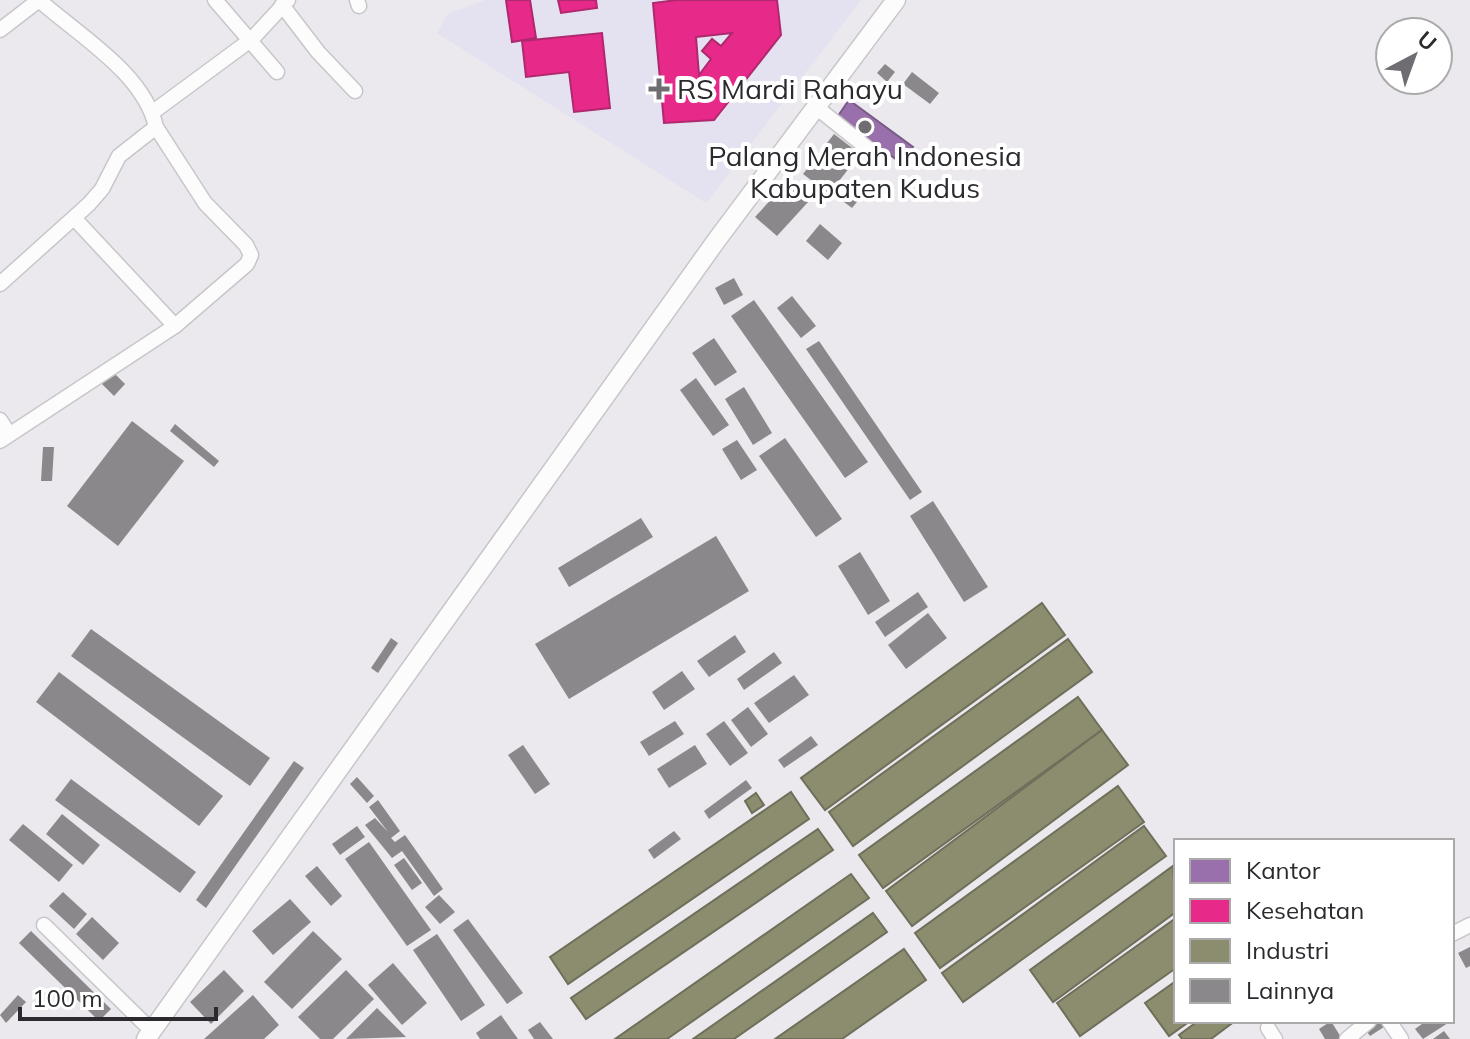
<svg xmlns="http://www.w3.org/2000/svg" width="1470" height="1039" viewBox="0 0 1470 1039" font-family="Mulish,sans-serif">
<rect width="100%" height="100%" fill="#ebe9ee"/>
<!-- medical -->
<path fill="#e4e1f0" d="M485,0h376l-155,203 -269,-170 11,-19z"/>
<!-- offices -->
<path fill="#9970ab" stroke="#785b86" stroke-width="2" d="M849,100l64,47 -12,16 -63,-47z"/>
<!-- health -->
<g fill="#e7298a" stroke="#af296e" stroke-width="2" fill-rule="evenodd">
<path d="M506,0h24l6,38 -24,4z"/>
<path d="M558,0h38l1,8 -36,5z"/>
<path d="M677,0h100l4,35 -67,85 -50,3 -11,-120zM732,33l-11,13 -9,-7 -10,12 9,8 -12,16 -3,-38z"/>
<path d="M602,33l8,75 -36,4 -5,-40 -43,5 -4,-36z"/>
</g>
<!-- industry -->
<g fill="#8c8c6e" stroke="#6f6f5b" stroke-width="2">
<path d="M1042,603l23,32 -240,175 -24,-32z"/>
<path d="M1068,639l24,33 -239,174 -24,-34z"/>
<path d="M1078,697l24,33 -219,158 -24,-33z"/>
<path d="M1102,730l26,35 -216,161 -26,-35z"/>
<path d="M1118,786l26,36 -204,146 -25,-35z"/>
<path d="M791,792l18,27 -241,165 -18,-27z"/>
<path d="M756,793l8,12 -12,8 -7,-12z"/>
<path d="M1144,826l22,30 -203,146 -21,-29z"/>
<path d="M818,829l15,21 -247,169 -15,-21z"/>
<path d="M1173,866l3,46 -123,90 -23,-32z"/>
<path d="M851,874l18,24 -202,141h-52z"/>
<path d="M873,913l14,19 -153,107h-41z"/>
<path d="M1176,918v50l-96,68 -23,-33z"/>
<path d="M904,949l22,31 -84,59h-67z"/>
<path d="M1176,981v40h14l-21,15 -24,-33z"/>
<path d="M1198,1021h37l-24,18h-29l-3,-4z"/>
</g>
<!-- building -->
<g fill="#8a888a">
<path d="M885,64l10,8 -8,10 -10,-9z"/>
<path d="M912,72l27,21 -9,11 -27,-20z"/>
<path d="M834,134l26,20 -31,40 -26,-20z"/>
<path d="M857,177l12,10 -17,21 -12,-9z"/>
<path d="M787,182l22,19 -32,35 -22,-19z"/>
<path d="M820,224l22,19 -14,17 -22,-19z"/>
<path d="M734,278l9,17 -19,10 -9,-17z"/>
<path d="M792,296l24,30 -15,12 -24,-30z"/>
<path d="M754,300l114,162 -23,16 -114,-162z"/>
<path d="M714,338l23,34 -22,14 -23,-33z"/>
<path d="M819,341l103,151 -12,8 -104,-151z"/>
<path d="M114,373l11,11 -11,12 -12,-12z"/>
<path d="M696,378l33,47 -16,11 -33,-46z"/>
<path d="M744,387l28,46 -19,12 -28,-46z"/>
<path d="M132,421l52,40 -66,85 -51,-40z"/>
<path d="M175,424l44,37 -5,6 -44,-36z"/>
<path d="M785,438l57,81 -26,18 -57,-81z"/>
<path d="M737,440l20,30 -16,10 -19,-31z"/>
<path d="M43,447h11l-2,34h-11z"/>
<path d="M933,501l55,86 -24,15 -54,-86z"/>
<path d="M641,518l12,19 -84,50 -11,-19z"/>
<path d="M716,536l33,55 -180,108 -34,-55z"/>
<path d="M860,552l30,49 -22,14 -30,-49z"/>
<path d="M918,592l10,15 -43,30 -10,-15z"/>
<path d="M928,613l19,25 -41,31 -18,-24z"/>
<path d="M91,629l179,129 -20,28 -179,-130z"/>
<path d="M735,635l11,17 -37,25 -12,-16z"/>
<path d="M391,638l7,5 -20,30 -7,-5z"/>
<path d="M774,652l8,11 -38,27 -7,-11z"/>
<path d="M682,671l13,18 -31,21 -12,-18z"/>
<path d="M59,672l164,124 -24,30 -163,-124z"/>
<path d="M794,675l15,20 -40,28 -15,-20z"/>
<path d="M748,707l20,27 -17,13 -20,-27z"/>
<path d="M675,721l9,13 -35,22 -9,-14z"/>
<path d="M724,721l24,32 -18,13 -24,-32z"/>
<path d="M811,736l7,9 -34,23 -6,-8z"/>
<path d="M523,745l27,39 -15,10 -27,-39z"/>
<path d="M695,745l12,19 -38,24 -12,-19z"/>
<path d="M294,761l10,7 -98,140 -10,-8z"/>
<path d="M357,777l17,19 -7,7 -17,-19z"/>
<path d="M71,779l125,93 -16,21 -125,-93z"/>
<path d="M746,780l6,8 -43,31 -5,-8z"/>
<path d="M378,800l22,31 -9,7 4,4 10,-7 38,54 -9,7 -32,-45 -10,7 -27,-33 10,-7 13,14 -19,-25z"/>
<path d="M62,814l38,31 -17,20 -37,-31z"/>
<path d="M23,824l50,41 -14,17 -50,-42z"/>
<path d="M357,826l8,11 -25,18 -8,-11z"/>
<path d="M674,831l7,8 -27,20 -6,-9z"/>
<path d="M369,842l62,88 -24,16 -62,-87z"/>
<path d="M404,858l18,25 -10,7 -18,-25z"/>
<path d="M317,866l25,30 -11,10 -26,-30z"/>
<path d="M63,892l24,22 -13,15 -25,-23z"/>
<path d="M439,895l16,17 -15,12 -15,-17z"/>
<path d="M290,899l21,23 -38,33 -21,-24z"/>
<path d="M92,917l27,26 -16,17 -27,-26z"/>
<path d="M468,919l55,74 -16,11 -54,-74z"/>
<path d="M31,931l80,78 -12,12 -80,-78z"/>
<path d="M313,931l29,28 -50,50 -28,-27z"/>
<path d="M437,934l48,71 -24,16 -48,-71z"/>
<path d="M1470,947v19l-4,2 -8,-15z"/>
<path d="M393,963l34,40 -25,22 -34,-40z"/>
<path d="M224,970l20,21 -33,33 -21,-22z"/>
<path d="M346,970l28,29 -41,40h-13l-22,-22z"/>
<path d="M18,995l8,7 -20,21 -6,-8z"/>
<path d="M253,995l26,30 -15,14h-60z"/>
<path d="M377,1008l29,29 -60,2z"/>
<path d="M501,1015l17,24h-38l-4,-6z"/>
<path d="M1331,1021l11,18h-17l-6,-10z"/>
<path d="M1379,1021l5,6 -14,9 -5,-7z"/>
<path d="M1426,1021h21l1,2 -25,16 -8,-10z"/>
<path d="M540,1022l13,17h-19l-6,-9z"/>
<path d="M1444,1031l6,8h-17z"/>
</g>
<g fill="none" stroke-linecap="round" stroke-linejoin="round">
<defs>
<g id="minor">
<path d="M215,0l62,72"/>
<path d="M357,0l2,6"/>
<path d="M282,5l36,47 37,39"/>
<path d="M0,30l39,-30"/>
<path d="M816,107l60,48"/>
<path d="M153,112l99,-73 36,-39"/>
<path d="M74,218l101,108"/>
<path d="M0,284l89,-80 13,-15 17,-33 37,-29"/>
<path d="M0,420l9,14"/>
<path d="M0,441l175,-115 72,-62 4,-9 -5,-10 -41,-42 -49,-76c-12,-54 -78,-92 -117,-127"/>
<path d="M44,925l108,106"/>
<path d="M1452,934l18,-9"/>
<path d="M1389,1021l12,18"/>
<path d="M1268,1028l7,11"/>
<path d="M1347,1039l22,-18"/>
</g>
<path id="secondary" d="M146,1039l570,-798 180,-241"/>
</defs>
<!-- minor casing -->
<use href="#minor" stroke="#c7c6c9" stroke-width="17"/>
<!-- secondary casing -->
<use href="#secondary" stroke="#c7c6c9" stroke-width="21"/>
<!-- minor -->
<use href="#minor" stroke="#fcfcfc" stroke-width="14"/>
<!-- secondary -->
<use href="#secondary" stroke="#fcfcfc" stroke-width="18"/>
</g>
<!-- markers -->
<g fill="#6f6d71" stroke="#fff" stroke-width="3">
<path d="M655 77h8v8h8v8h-8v8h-8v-8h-8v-8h8z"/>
<circle cx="865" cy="127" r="8"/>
</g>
<g text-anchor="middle" stroke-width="8" stroke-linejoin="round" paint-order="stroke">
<!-- poi labels -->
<g font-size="28" fill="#2c2a2e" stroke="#fff" text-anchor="start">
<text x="677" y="99">RS Mardi Rahayu</text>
<text x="865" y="166" text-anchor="middle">Palang Merah Indonesia<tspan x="865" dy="32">Kabupaten Kudus</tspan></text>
</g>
</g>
<!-- legend -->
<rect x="1174" y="839" width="280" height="184" fill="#ffffff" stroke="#abaaab" stroke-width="2"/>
<rect x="1190" y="859" width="40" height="24" fill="#9970ab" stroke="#abaaab" stroke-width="2"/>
<text x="1246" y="879" font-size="24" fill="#2c2a2e">Kantor</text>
<rect x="1190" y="899" width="40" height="24" fill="#e7298a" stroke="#abaaab" stroke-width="2"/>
<text x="1246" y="919" font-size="24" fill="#2c2a2e">Kesehatan</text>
<rect x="1190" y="939" width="40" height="24" fill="#8c8c6e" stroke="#abaaab" stroke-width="2"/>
<text x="1246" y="959" font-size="24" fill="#2c2a2e">Industri</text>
<rect x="1190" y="979" width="40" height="24" fill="#8a888a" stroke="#abaaab" stroke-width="2"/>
<text x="1246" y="999" font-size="24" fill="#2c2a2e">Lainnya</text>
<!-- north arrow -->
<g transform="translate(1414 56) rotate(41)"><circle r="38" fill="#ffffff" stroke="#abaaab" stroke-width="2"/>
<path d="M0-6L14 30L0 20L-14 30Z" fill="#6f6d71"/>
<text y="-12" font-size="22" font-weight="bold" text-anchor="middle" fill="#2c2a2e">U</text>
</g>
<!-- scale -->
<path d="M20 1007v12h196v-12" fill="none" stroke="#2c2a2e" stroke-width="4"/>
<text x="32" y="1007" font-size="24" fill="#2c2a2e" stroke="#ffffff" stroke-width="6" paint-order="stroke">100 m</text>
</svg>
